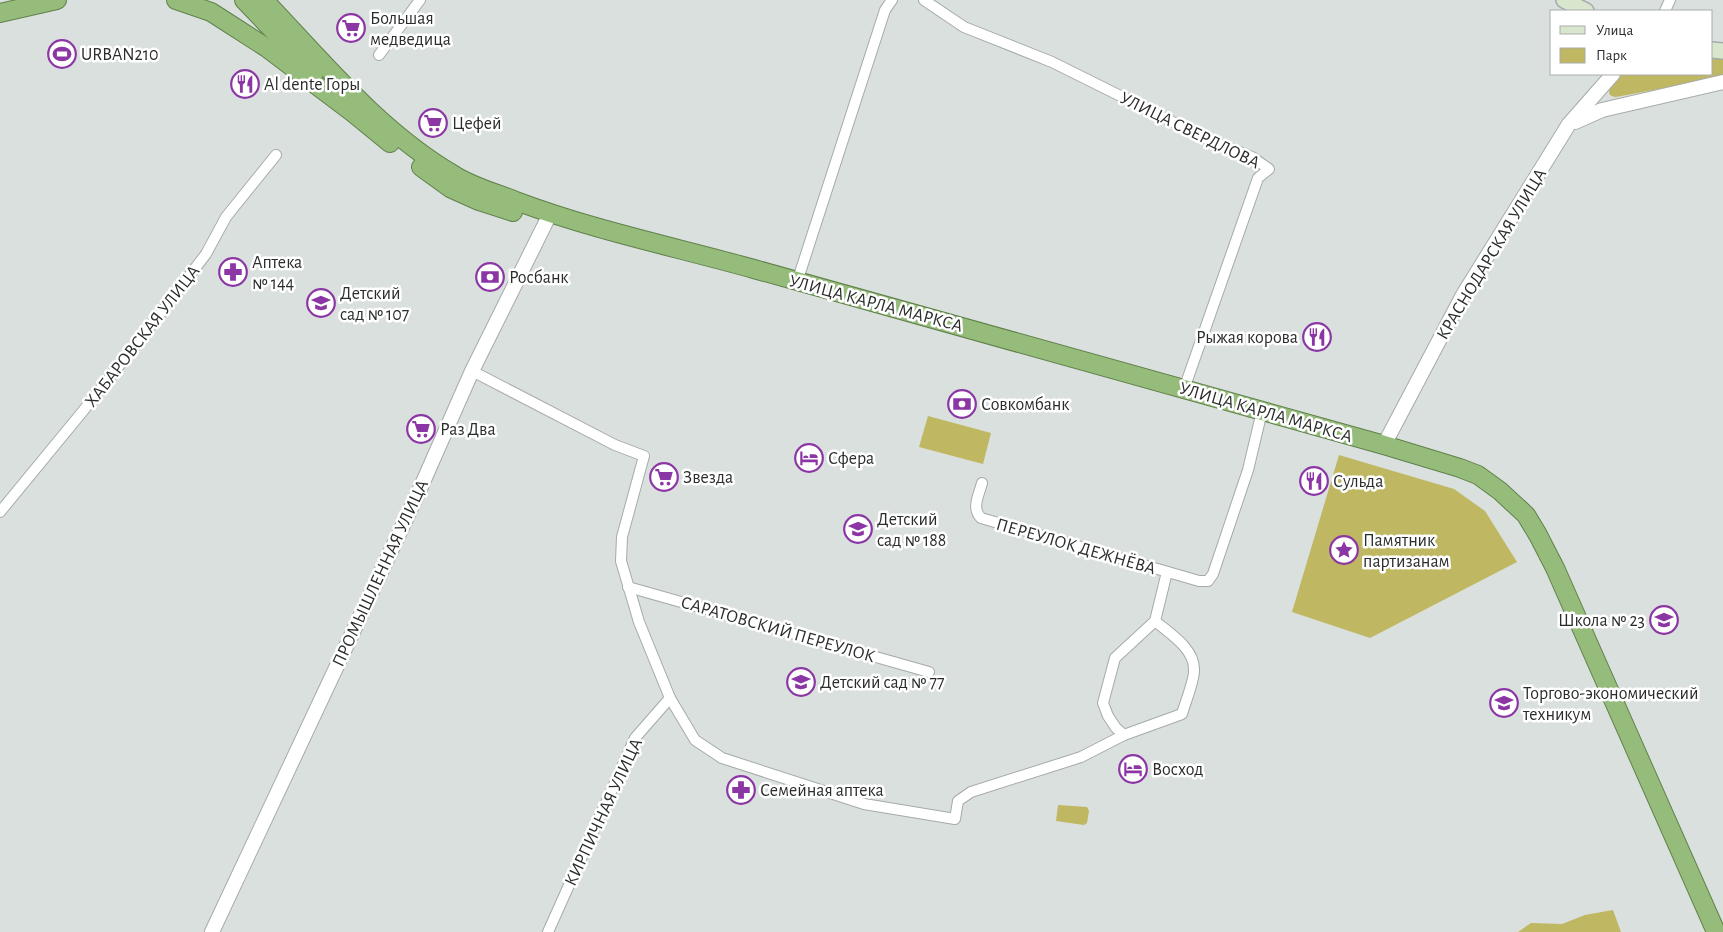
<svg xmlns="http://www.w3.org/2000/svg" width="1723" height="932" viewBox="0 0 1723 932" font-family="'Alegreya Sans',sans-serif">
<rect width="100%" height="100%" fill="#dae0dd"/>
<!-- green -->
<g fill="#bfb761">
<path d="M1712,57l11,1v19l-107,20 -5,-1 -2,-3 1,-7 11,-12h91z"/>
<path d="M928,416l63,17 -8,31 -64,-17z"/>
<path d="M1339,455l115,34 31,22 32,51 -147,76 -78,-26z"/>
<path d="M1058,805l29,2 2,4 -2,12 -3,2 -28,-4z"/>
<path d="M1613,910l8,22h-103l13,-9 31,1 23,-9z"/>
</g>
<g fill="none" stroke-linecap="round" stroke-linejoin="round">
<defs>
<g id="minor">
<path d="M924,0l40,27 88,35 155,77 45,18 17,12 -11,9 -74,211"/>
<path d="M1665,11l5,-11"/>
<path d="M379,55l41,-55"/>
<path d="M797,282l88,-272 7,-10"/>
<path d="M472,371l143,74 29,11 -22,81 -1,24 18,61 31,76 25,42 27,18 142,46 91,15 3,-18 13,-9 110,-35 43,-22 58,-21c3,-11 13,-35 12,-45 0,-21 -25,-36 -39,-48"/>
<path d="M982,483c-3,12 -11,25 -1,35l218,63h9l5,-7 35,-104 14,-59"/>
<path d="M0,512l83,-101 74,-93 49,-64 20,-37 50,-62"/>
<path d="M628,587l301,85"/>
<path d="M1124,735l-8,-7 -8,-12 -5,-13 12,-45 40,-37 12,-49"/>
<path d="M548,932l87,-194 35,-40"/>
</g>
<g id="tertiary">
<path d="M1575,122l27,-12 121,-28"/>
<path d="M1384,445l79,-150 106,-171 44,-50"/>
<path d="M212,932l208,-443 52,-118 78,-157"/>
</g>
<g id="secondary">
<path d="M1564,0l22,11"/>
<path d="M1712,50l11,1"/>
</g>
<g id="trunk">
<path d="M176,0l35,12 56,36 85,64 38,31"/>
<path d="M244,0l70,73"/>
<path d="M264,0c59,62 115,131 190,175 19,12 42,18 62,26 77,29 159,46 238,68 210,59 420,118 630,176l76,23 18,7 22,16 26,24 12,20 17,33 161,364"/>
<path d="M0,13l57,-13"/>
<path d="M421,167l29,21 29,13 34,11"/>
</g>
</defs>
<!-- minor casing -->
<use href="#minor" stroke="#a5aba8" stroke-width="12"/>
<!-- tertiary casing -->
<use href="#tertiary" stroke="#a5aba8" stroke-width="16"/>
<!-- secondary casing -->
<use href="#secondary" stroke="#a5aba8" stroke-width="18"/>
<!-- trunk casing -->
<use href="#trunk" stroke="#60804b" stroke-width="20"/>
<!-- minor -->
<use href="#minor" stroke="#fff" stroke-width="10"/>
<!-- tertiary -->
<use href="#tertiary" stroke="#fff" stroke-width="14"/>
<!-- secondary -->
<use href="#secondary" stroke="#d8e6ce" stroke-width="15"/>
<!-- trunk -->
<use href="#trunk" stroke="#96bc7c" stroke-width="18"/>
</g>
<!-- icons -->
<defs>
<symbol id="supermarket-ring" viewBox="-11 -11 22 22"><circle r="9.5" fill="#fff" stroke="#8b36a4" stroke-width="1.5"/><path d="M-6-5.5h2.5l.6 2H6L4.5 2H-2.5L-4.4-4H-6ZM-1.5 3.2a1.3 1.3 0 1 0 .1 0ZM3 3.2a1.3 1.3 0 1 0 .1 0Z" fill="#8b36a4"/></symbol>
<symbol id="stadium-ring" viewBox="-11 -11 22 22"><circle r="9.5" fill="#fff" stroke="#8b36a4" stroke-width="1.5"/><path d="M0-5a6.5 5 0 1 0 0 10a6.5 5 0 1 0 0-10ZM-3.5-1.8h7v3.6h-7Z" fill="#8b36a4"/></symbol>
<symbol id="restaurant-ring" viewBox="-11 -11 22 22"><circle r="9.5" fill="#fff" stroke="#8b36a4" stroke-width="1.5"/><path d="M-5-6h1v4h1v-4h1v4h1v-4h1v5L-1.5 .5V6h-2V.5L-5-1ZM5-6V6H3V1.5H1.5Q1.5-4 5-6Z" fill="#8b36a4"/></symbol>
<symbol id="pharmacy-ring" viewBox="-11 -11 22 22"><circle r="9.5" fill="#fff" stroke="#8b36a4" stroke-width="1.5"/><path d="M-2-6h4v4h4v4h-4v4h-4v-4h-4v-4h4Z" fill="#8b36a4"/></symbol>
<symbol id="bank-ring" viewBox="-11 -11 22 22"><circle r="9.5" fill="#fff" stroke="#8b36a4" stroke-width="1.5"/><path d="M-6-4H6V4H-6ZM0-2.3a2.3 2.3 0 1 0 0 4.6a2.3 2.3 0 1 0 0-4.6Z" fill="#8b36a4"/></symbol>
<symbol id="school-ring" viewBox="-11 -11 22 22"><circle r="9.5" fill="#fff" stroke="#8b36a4" stroke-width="1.5"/><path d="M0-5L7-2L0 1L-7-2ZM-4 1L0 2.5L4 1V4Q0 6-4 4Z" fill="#8b36a4"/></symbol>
<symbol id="hotel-ring" viewBox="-11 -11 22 22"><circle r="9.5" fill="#fff" stroke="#8b36a4" stroke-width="1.5"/><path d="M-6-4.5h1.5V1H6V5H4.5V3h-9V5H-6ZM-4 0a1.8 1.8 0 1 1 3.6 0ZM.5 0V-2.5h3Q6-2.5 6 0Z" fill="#8b36a4"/></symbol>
<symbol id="sight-ring" viewBox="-11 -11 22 22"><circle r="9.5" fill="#fff" stroke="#8b36a4" stroke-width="1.5"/><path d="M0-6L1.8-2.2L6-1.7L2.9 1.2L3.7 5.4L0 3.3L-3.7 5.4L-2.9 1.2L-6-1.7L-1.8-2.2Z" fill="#8b36a4"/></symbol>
<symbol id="university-ring" viewBox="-11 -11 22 22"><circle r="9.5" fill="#fff" stroke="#8b36a4" stroke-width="1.5"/><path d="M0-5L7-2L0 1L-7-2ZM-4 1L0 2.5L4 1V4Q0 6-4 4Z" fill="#8b36a4"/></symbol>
</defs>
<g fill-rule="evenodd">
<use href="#supermarket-ring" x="335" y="12" width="32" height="32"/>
<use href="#stadium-ring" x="46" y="38" width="32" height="32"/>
<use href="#restaurant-ring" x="229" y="68" width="32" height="32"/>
<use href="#supermarket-ring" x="417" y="107" width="32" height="32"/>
<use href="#pharmacy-ring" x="217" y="256" width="32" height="32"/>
<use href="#bank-ring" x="474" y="261" width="32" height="32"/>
<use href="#school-ring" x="305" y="287" width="32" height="32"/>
<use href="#restaurant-ring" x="1301" y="321" width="32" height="32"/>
<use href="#bank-ring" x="946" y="388" width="32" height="32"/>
<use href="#supermarket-ring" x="405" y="413" width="32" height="32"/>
<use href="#hotel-ring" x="793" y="442" width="32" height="32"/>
<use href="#supermarket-ring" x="648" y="461" width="32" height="32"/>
<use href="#restaurant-ring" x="1298" y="465" width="32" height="32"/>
<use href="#school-ring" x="842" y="513" width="32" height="32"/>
<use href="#sight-ring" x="1328" y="534" width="32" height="32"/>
<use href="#school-ring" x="1648" y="604" width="32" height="32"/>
<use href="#school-ring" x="785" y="666" width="32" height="32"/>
<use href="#university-ring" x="1488" y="687" width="32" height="32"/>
<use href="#hotel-ring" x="1117" y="753" width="32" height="32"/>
<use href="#pharmacy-ring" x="725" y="774" width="32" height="32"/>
</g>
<g text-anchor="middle" stroke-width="5" stroke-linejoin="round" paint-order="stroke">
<!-- poi labels -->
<g font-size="18" fill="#2b2d2c" stroke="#fff" text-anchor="start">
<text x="370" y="24">Большая<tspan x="370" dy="21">медведица</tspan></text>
<text x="81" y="60">URBAN210</text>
<text x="264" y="90">Al dente Горы</text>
<text x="452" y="129">Цефей</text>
<text x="252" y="268">Аптека<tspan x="252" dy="21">№ 144</tspan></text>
<text x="509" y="283">Росбанк</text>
<text x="340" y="299">Детский<tspan x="340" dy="21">сад № 107</tspan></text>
<text x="1298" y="343" text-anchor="end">Рыжая корова</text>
<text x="981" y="410">Совкомбанк</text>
<text x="440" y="435">Раз Два</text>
<text x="828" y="464">Сфера</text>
<text x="683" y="483">Звезда</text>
<text x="1333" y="487">Сульда</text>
<text x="877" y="525">Детский<tspan x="877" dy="21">сад № 188</tspan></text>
<text x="1363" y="546">Памятник<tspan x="1363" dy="21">партизанам</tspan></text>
<text x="1645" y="626" text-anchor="end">Школа № 23</text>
<text x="820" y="688">Детский сад № 77</text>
<text x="1523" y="699">Торгово-экономический<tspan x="1523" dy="21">техникум</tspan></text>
<text x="1152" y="775">Восход</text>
<text x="760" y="796">Семейная аптека</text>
</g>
<!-- street labels -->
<g font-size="18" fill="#2b2d2c" stroke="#fff">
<text transform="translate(1190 130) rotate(26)" y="6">УЛИЦА СВЕРДЛОВА</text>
<text transform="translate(1491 254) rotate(-59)" y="6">КРАСНОДАРСКАЯ УЛИЦА</text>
<text transform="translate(876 303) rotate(15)" y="6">УЛИЦА КАРЛА МАРКСА</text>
<text transform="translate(142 336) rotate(-52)" y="6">ХАБАРОВСКАЯ УЛИЦА</text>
<text transform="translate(1266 412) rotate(16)" y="6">УЛИЦА КАРЛА МАРКСА</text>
<text transform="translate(1076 546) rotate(16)" y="6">ПЕРЕУЛОК ДЕЖНЁВА</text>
<text transform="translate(380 573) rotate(-65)" y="6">ПРОМЫШЛЕННАЯ УЛИЦА</text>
<text transform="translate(778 629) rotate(16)" y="6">САРАТОВСКИЙ ПЕРЕУЛОК</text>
<text transform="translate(603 812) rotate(-65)" y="6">КИРПИЧНАЯ УЛИЦА</text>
</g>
</g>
<!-- legend -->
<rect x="1550" y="10" width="162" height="65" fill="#ffffff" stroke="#aaabab"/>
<rect x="1560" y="26" width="25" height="8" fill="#d8e6ce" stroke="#aaabab"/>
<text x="1596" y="35" font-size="15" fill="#2b2d2c">Улица</text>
<rect x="1560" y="48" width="25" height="15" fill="#bfb761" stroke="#aaabab"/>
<text x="1596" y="60" font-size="15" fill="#2b2d2c">Парк</text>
</svg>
